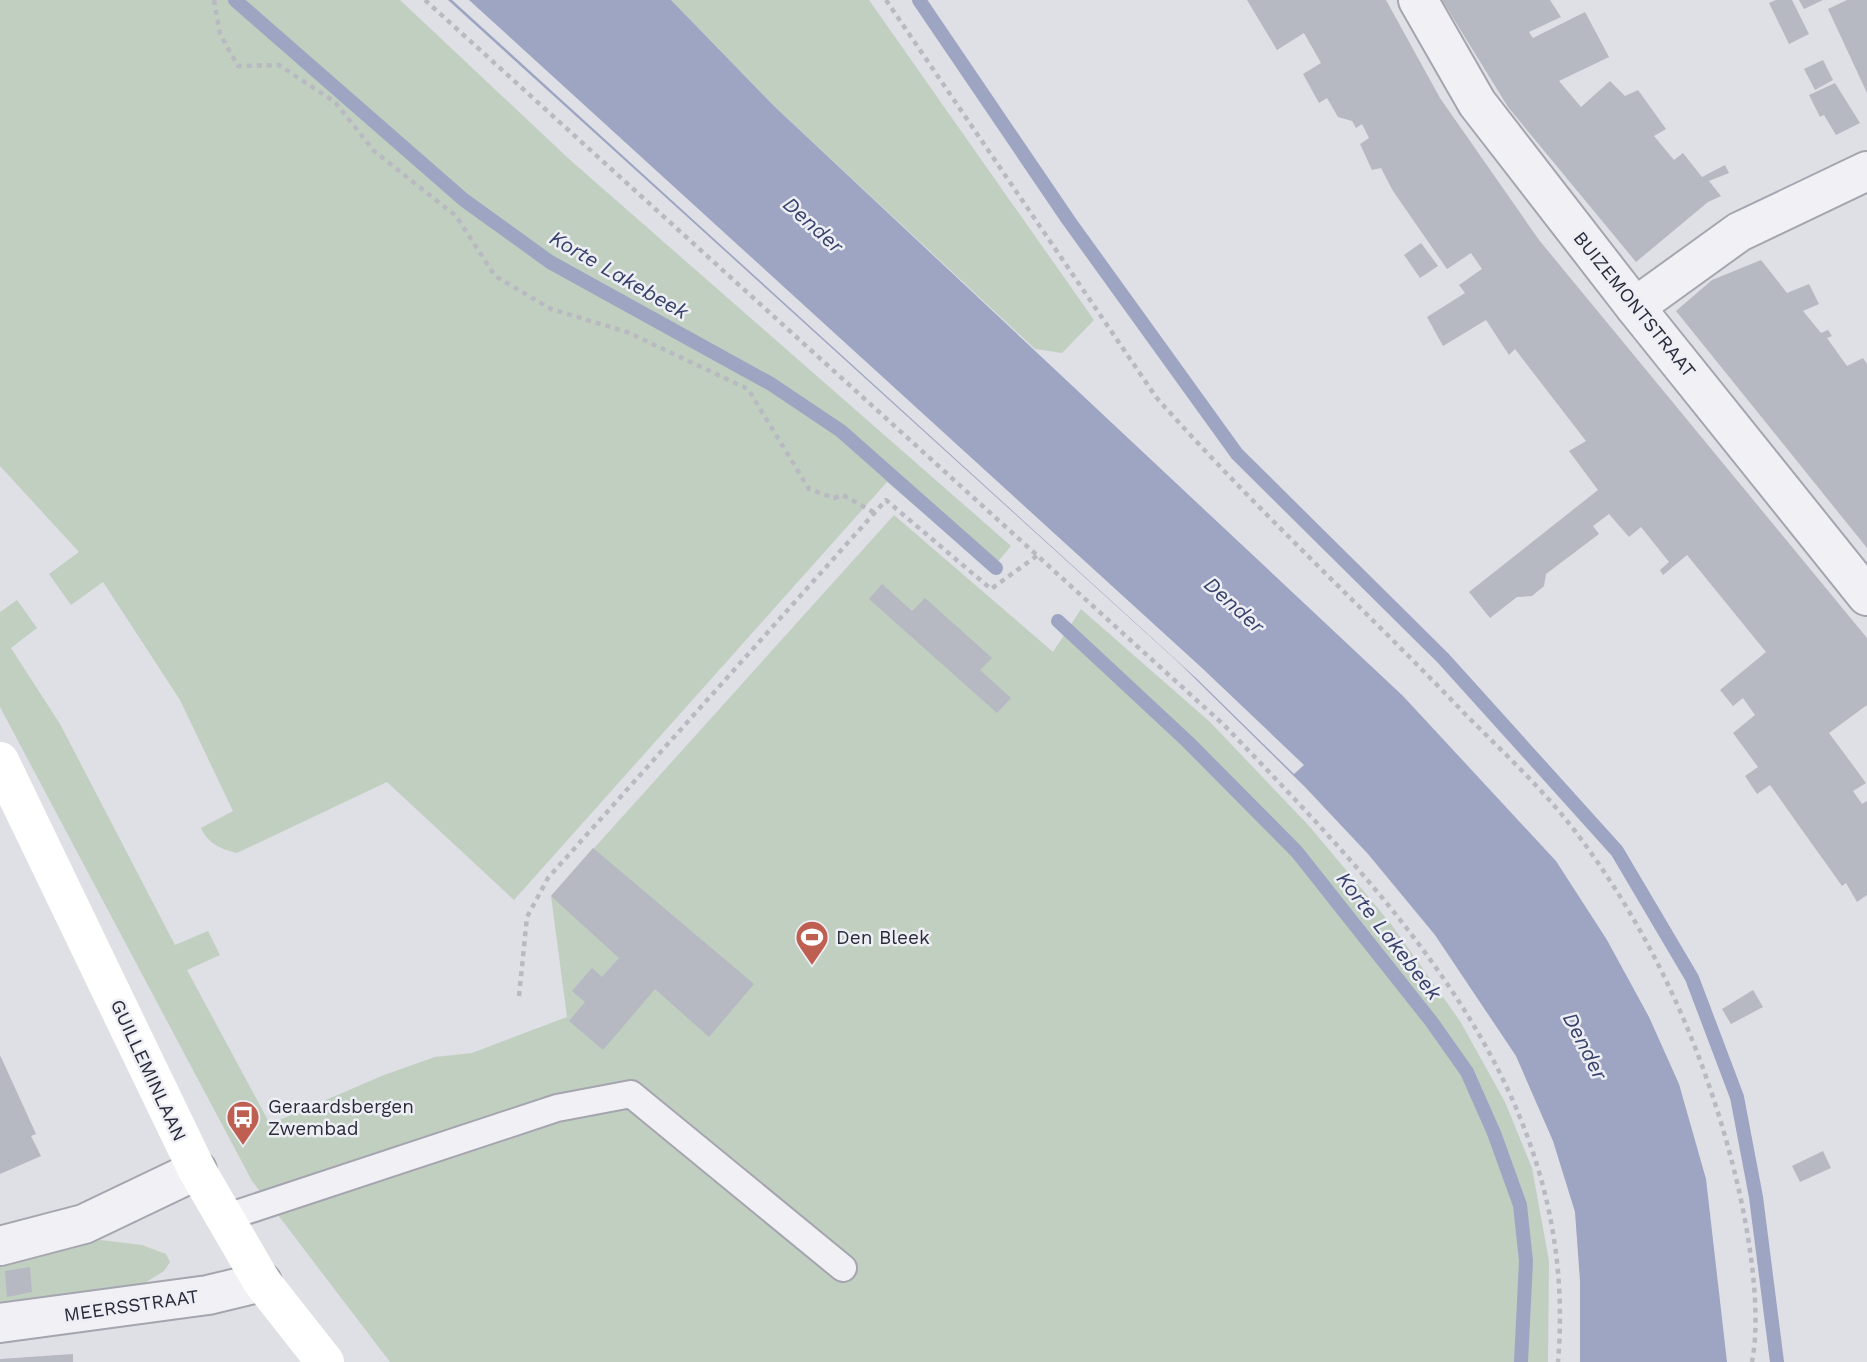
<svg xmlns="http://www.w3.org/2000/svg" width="1867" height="1362" viewBox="0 0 1867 1362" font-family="'Work Sans',sans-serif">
<rect width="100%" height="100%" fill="#dfdfe6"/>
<!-- green -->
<g fill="#c1cfc1">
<path d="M0,0h400l169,159 442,387 -20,24 -104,-88 -373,418 -127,-118 -150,71c-16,-4 -29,-9 -36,-25l32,-17 -53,-111 -77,-118 -32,23 -22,-31 30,-22 -79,-86z"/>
<path d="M671,0h198l225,320 -32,33 -27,-4 -261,-243z"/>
<path d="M894,515l159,137 28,-43 129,113 100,105 81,97 69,97 45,81 27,66 17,93 -1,101h-1158l-138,-181 -252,-474v-95l17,-12 20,28 -26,20 49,76 115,221 33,-14 12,24 -33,15 83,154 114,-49 51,-18 37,-4 95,-36 -16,-121z"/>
<path d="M101,1240l41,5 24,9 4,8 -6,9 -39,24 -125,10v-47z"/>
</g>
<!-- water -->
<path fill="#9da5c2" d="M448,0h223l103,106 629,590 153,165 51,79 42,77 30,67 27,95 21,183h-147v-81l-5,-69 -22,-71 -37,-85 -81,-121 -67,-81 -63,-67 -128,-126z"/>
<!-- pier -->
<path fill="#dfdfe6" d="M452,0h17l733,668 102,97 -10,9 -98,-96z"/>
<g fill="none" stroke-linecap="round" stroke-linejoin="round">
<!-- stream -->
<g stroke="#9da5c2" stroke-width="14">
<path d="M235,0l229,200 86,62 221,122 70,47 155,137"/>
<path d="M919,0l150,221 168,233 206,204 174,193 75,127 45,119 19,100 21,165"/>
<path d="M1058,621l130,121 109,110 134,169 36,51 27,61 26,72 6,56 -5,101"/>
</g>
</g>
<!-- building -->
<g fill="#b6b8c2">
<path d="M1247,0h139l54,98 99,142 328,398v67l-38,28 37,50 -13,8 9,13 5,-3v94l-10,7 -11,-19 -4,3 -72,-101 -13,9 -12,-18 13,-9 -25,-34 22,-18 -12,-17 -10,8 -13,-16 46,-38 -79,-97 -24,20 -3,-5 9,-8 -28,-35 -12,10 -20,-23 -16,12 6,8 -53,40 -2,12 -12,10 -15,1 -27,21 -21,-26 129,-102 -29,-39 17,-10 -71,-92 -6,6 -23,-35 -43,26 -16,-29 38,-24 -6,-8 23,-16 -11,-16 -24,16 -54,-78 -12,-23 -9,2 -12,-26 9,-6 -7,-14 -6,4 -4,-7 -14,-4 -11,-19 -8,5 -16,-29 18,-11 -17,-30 -27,17z"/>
<path d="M1442,0h108l11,17 -32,15 4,6 52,-26 24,45 -50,24 22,26 29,-26 15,15 13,-6 28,39 -12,7 20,24 9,-7 19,24 23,-12 4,8 -20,8 12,15 -13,6 -72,60 -128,-155z"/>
<path d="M1776,0h16l17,34 -20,10 -20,-41z"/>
<path d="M1799,0h24l-19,9z"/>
<path d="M1847,0h20v93l-39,-84z"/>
<path d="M1823,60l10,20 -18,10 -11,-21z"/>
<path d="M1835,83l25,40 -24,12 -12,-20 -4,2 -11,-22z"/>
<path d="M1421,243l17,23 -18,12 -16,-23z"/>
<path d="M1761,260l26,33 22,-9 10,20 -16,7 18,22 7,-3 4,6 -5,2 20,28 16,-8 4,6v184l-191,-237 36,-31z"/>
<path d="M882,584l30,27 13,-13 67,60 -12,12 31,28 -14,15 -128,-114z"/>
<path d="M593,848l161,136 -45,53 -54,-48 -52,61 -34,-29 16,-19 -13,-11 20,-23 10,9 17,-19 -68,-62z"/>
<path d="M1753,990l10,17 -32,17 -9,-15z"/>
<path d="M0,1055l36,79 -5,2 10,20 -41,18z"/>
<path d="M1823,1151l8,17 -31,14 -8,-16z"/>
<path d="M30,1267l2,25 -25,5 -2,-26z"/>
<path d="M73,1354v8h-73v-3z"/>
</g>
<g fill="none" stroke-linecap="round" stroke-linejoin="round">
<defs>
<path id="lane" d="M224,1218l333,-110 74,-14 212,174"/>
<g id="street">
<path d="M1418,0l59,103 158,204 232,289"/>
<path d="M1635,307l104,-75 128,-61"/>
<path d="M0,1246l84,-22 113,-54"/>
<path d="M0,1323l208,-28 54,-13"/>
</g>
</defs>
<!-- lane casing -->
<use href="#lane" stroke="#a5a5af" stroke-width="30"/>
<!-- street casing -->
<use href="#street" stroke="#a5a5af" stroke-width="42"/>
<!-- path -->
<g stroke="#b9bac1" stroke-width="4.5" stroke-dasharray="5 5" stroke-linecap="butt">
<path d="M214,0l6,34 18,32 41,-1 56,37 39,49 82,65 39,60 56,33 76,23 121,57 61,100 25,9 9,-3 32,18"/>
<path d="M425,0l799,725c172,179 357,368 334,637"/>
<path d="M886,0l270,397c98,111 207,210 309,317 40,40 83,80 116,125 71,96 120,205 150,319 15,56 32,147 21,204"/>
<path d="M519,996l8,-79 21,-39 338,-378 105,89 47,-34"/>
</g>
<!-- lane -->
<use href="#lane" stroke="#f1f1f5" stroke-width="26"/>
<!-- street -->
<use href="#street" stroke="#f1f1f5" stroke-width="38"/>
<!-- secondary -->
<path stroke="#fff" stroke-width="38" d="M0,761l197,409 65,112 63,80"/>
</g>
<!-- icons -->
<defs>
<symbol id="stadium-pin" viewBox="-11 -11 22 30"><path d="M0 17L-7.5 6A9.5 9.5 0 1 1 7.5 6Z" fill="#be5f51" stroke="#eeeff4"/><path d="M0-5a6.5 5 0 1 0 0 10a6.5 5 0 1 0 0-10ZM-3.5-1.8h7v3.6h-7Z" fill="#fff"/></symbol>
<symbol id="bus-pin" viewBox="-11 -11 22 30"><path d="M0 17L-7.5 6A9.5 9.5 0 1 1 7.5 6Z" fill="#be5f51" stroke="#eeeff4"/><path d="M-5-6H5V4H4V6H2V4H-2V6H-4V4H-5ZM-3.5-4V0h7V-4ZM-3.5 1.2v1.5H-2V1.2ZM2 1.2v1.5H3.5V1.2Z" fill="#fff"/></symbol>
</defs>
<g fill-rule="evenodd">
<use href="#stadium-pin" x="793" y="918" width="38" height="52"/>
<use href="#bus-pin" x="224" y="1098" width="38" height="52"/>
</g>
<g text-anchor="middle" stroke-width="5" stroke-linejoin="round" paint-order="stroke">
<!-- street labels -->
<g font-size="19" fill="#292b3b" stroke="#eeeff4">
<text transform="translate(1635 304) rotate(51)" y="7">BUIZEMONTSTRAAT</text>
<text transform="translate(149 1070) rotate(65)" y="7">GUILLEMINLAAN</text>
<text transform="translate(131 1305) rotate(-8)" y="7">MEERSSTRAAT</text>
</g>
<!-- poi labels -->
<g font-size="19" fill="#292b3b" stroke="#eeeff4" text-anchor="start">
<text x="836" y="944">Den Bleek</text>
<text x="268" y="1113">Geraardsbergen<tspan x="268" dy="22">Zwembad</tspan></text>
</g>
<!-- water labels -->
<g font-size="21" font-style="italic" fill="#38416b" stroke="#eeeff4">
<text transform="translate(813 225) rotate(42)" y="7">Dender</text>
<text transform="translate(619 275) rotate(30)" y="7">Korte Lakebeek</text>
<text transform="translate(1234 605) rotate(42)" y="7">Dender</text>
<text transform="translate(1389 936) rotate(52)" y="7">Korte Lakebeek</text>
<text transform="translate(1585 1046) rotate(63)" y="7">Dender</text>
</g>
</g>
</svg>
